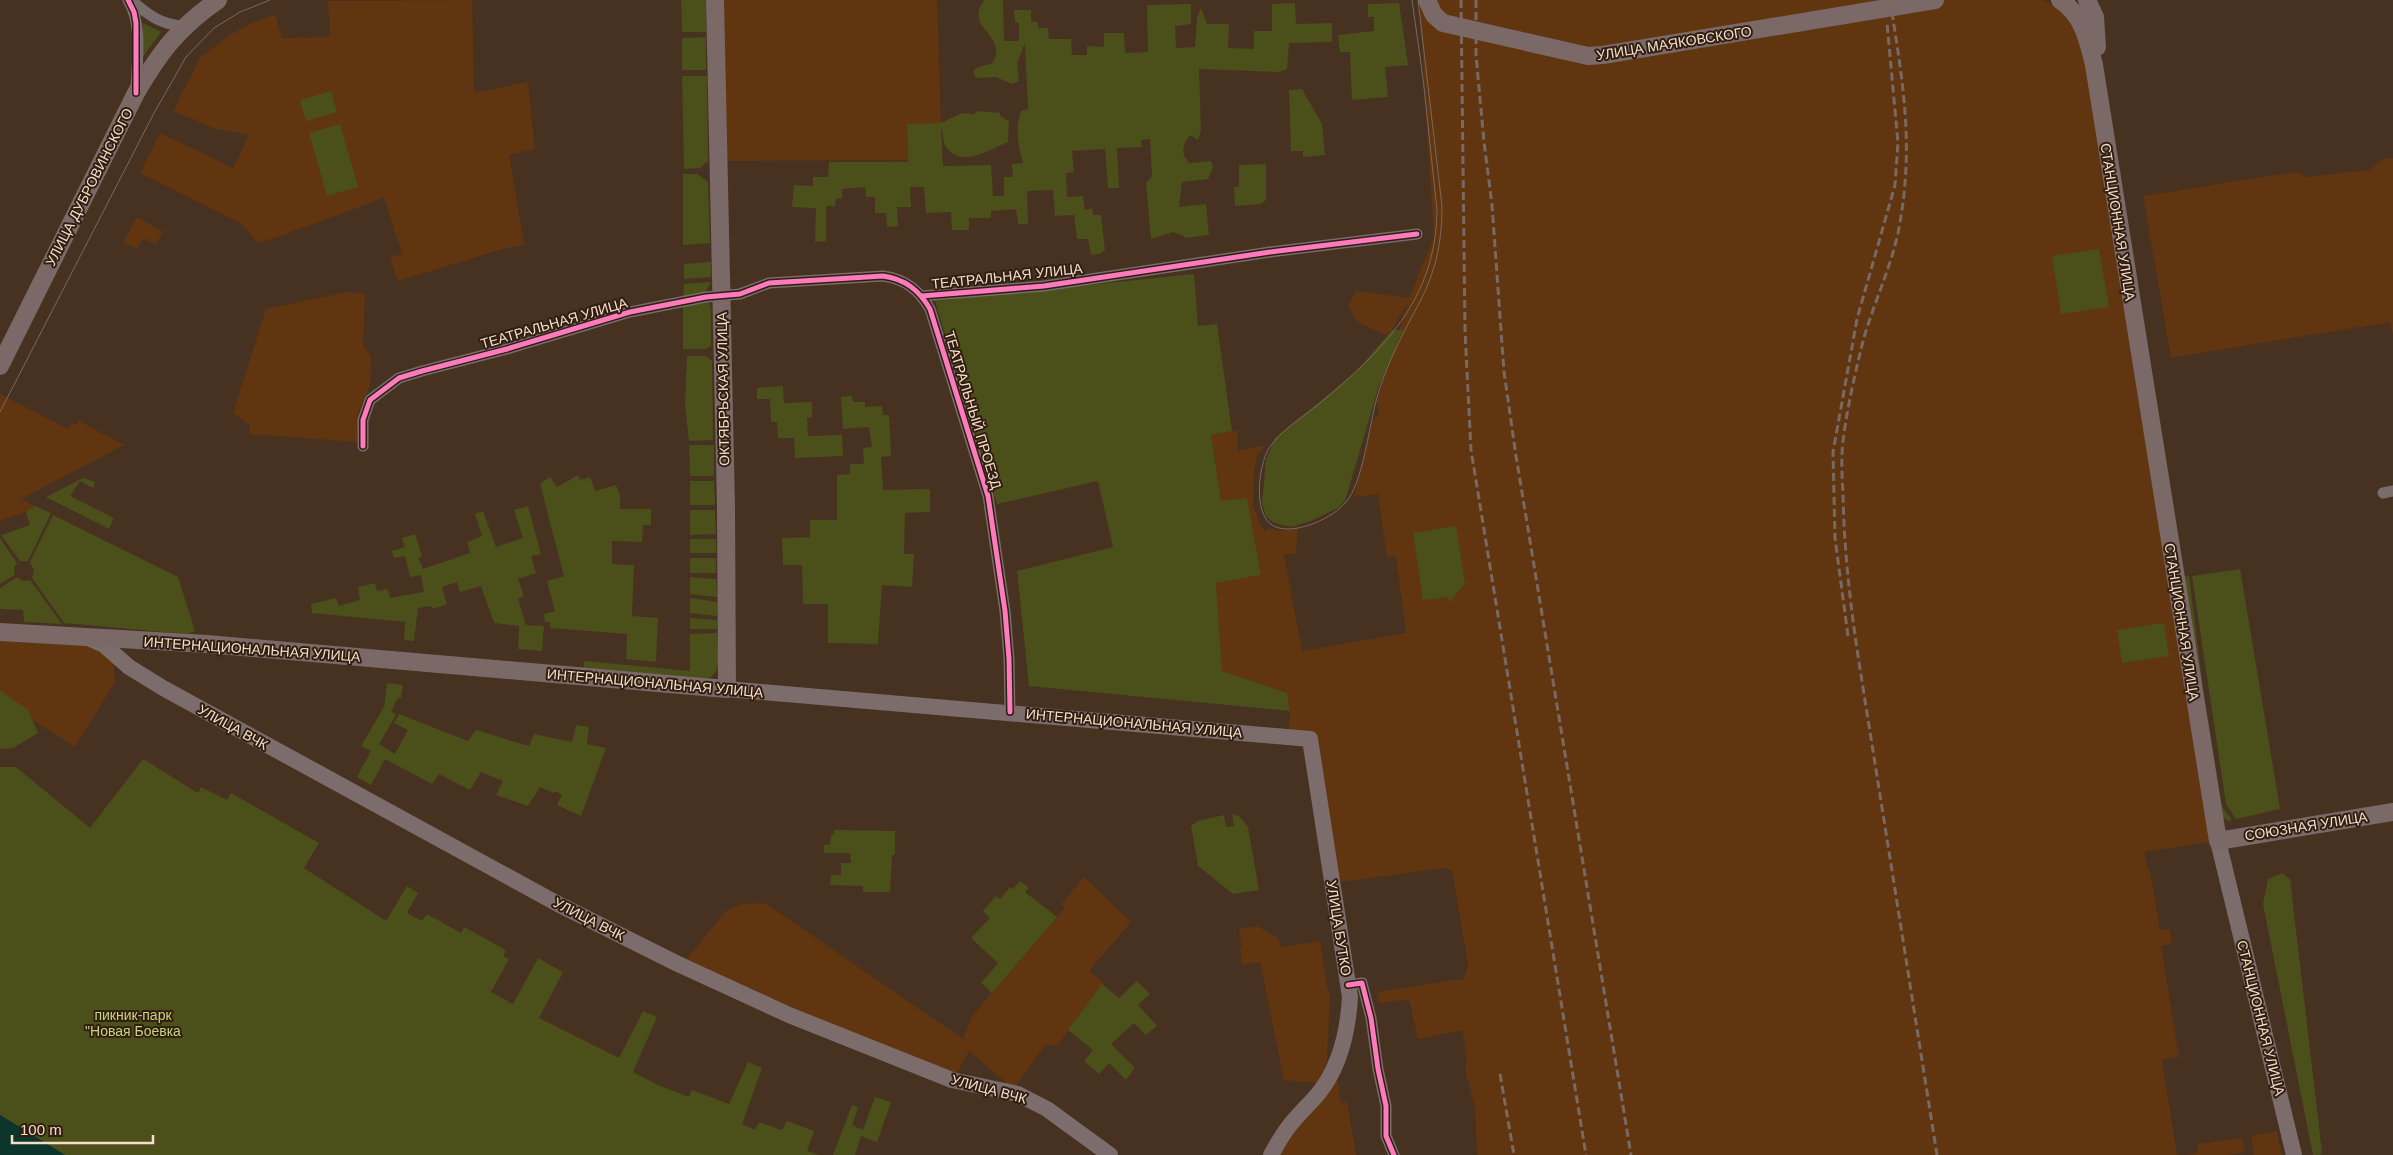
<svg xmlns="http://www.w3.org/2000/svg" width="2393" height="1155" viewBox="0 0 2393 1155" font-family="Arial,sans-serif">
<rect width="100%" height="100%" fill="#473120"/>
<!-- built -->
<g fill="#603510">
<path d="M472,0l2,93 54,-11 7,67 -26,6 15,90 -18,3 -108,33 -8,-23 12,-4 -18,-56 -123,45 -6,-3 -13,-16 -102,-51 20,-40 73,35 16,-33 -33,-6 -43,-18 27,-53 31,-24 21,-11 23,-9 7,24 48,-1 -2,-36z"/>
<path d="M714,0h223l4,123 -34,2 1,35 -190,1z"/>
<path d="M1419,0h624l23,12 27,29 122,800 -70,11 2,17h3l10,61 10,-1 2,15 -11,2 18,111 -17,3 15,95h-700l-2,-47 -10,-38 2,-11 -5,-29 -44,9 -9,-40 -30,4 -2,-11 83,-13 4,1 4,-15 -16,-94 -9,-3 -116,16 -26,-145 -13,-2 2,-26 -3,-18 -65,-21 -6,-89 45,-8 -40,-74 -10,-66 26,-5 1,21 28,-6 -9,9 -3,19 -1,33 8,20 4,6 3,-4 11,3 19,-3 -2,25 -12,2 18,96 104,-18 -10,-77 -9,1 -9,-63 -24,3 18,-75 7,-9 -2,-12 31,-99 -16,28 -7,5 -28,-13 -9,-16 8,-15 53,7 25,-61z"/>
<path d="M2393,158v178l-3,-14 -219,36 -28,-162 152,-24 12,5 62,-7 15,-11z"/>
<path d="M137,217l26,15 -8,13 -12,-7 -6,10 -14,-6z"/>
<path d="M347,292l18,2 -2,51 8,11 -1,30 -12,26 -1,30 -107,-8 -1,-9 -16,-12 33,-104z"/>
<path d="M0,394l68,35 4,-6 4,2 3,-4 45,24 -103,54 14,7 -9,6 -26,9z"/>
<path d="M0,632l111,7 4,43 -40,65 -75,-48z"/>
<path d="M1084,877l47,45 -42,49 15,12 -47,63 -11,-2 -32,45 -45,-38 -15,27 -65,-27 -203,-91 39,-48 16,-8 24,-1 198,136 9,-23 93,-108 -4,-4z"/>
<path d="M1257,926l21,12 3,9 39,-6 7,46 3,7 -3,68 -10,21 -33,-3 -24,-118 -18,3 -2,-16 2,-1 -3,-19z"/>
<path d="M1337,1075l4,28 6,-1 9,53h-81z"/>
<path d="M2277,1131l5,24h-28l-3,-19z"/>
<path d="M2242,1138l3,14 -17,3h-41l11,-2 -1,-9z"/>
</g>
<!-- green -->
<g fill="#4b4f1a">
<path d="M681,0h25v32h-24z"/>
<path d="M984,0h19l1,41h15v-18l-4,-1 -1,-12h17v12h7v6h10l1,11h22l1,16h15v-9l17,1v-14h20l1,20 23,-1 -1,-47 44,-1v20l-16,2 1,22 19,-1 2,-29 4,-10 6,16h22l-1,24 26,1v-18h18v-27l23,-1 1,21 36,-1v19l-43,1 -2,26 -8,3 -80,-3 2,61 -3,10 -8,-5c-8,9 -10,20 0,28l21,-2 2,7 -5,11 -26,3 -3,25 27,-3 3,31 -24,3 -1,-2 -11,-4 -22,7 -5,-56 6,-7 -2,-37 -9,1 1,7 -25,1 2,40h-11l-3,-39 -33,2 2,21 -8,1 1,24 16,-1 2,14 7,-2 1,7h8l4,35 -5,4 -9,1 -3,-16h-11l-3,-24 -19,1 -2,-26 -26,1 1,33h-10l-2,-15 -25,2v7h-22v12h-17l-1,-18 -25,1 -2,-26h-14l1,20h-14l1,19 -11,1 -1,-14h-11v-16h-9l-1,-10 -23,2v9l-6,1 -1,7h-9v35l-11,1 1,-34 -24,-1 2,-22 19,1v-9h15l1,-15h79l-1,-38 34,-1 21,-10 13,1v-3l25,2v3l9,5 -1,21c-19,8 -46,27 -62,5 -3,-5 -3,-14 -5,-19l2,38 48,-1 2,31h11v-19h9l-1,-13 11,-1c-5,-17 -8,-35 -2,-52l7,-2 -3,-66 -8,20 2,18 -7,3 -16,-7 -18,1 -4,-3v-5c5,-6 17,-3 20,-10 11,-21 -20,-31 -15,-49 0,-4 4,-8 5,-11z"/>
<path d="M1399,3l9,62 -23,2 3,30 -36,3 -2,-48h-10l-2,-17 36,-4v-14h-6v-13z"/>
<path d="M143,23l18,9 -19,26z"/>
<path d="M706,37v33h-24v-32z"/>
<path d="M682,76h25l1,85 -8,7 -16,1z"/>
<path d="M1302,89l20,35 3,31 -22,2v-6h-12l-2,-61z"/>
<path d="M331,91l6,21 -31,9 -6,-21z"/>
<path d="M340,124l18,63 -31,9 -18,-63z"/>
<path d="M1266,164v36l-5,4 -26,2 -1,-19h5v-22z"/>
<path d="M683,174h14l11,8 2,61 -27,2z"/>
<path d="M2099,249l10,58 -48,7 -9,-58z"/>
<path d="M711,262v15l-27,2v-15z"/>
<path d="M1194,274l4,52 19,-2 15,107 -21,4 10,66 26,-3 14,77 -45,8 6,88 65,22 3,18 -261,-25 -12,-115 96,-24 -15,-66 -101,23 -62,-203z"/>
<path d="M711,282l-6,11 -22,7 1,-16z"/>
<path d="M708,302l3,6v38l-6,3h-22v-43z"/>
<path d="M1392,330h11l-25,59 -33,112 -7,7 -27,13 -20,6 -17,-4 -8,-7 -4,-13 4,-43 9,-22 80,-65z"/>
<path d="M687,356h19l6,5 1,79 -24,1 -4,-36z"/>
<path d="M783,386l1,17 28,-1v15l-5,1 1,18 34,-1 1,21 -48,2 -1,-20h-16l-1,-16h-6l-1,-23h-13v-11z"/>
<path d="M852,396l1,6h12v5l17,-1 1,9h6l2,41 -10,1 2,33 47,-1v23l-25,1 -1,41h10l-2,33 -30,-2 -4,59 -50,-1v-39h-25l-1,-39h-19l-1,-27 28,-1v-17h27v-45l13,-1v-10h14l-1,-16 9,-1 -3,-20 -26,2 -2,-32z"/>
<path d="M689,445h25v31h-24z"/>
<path d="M578,475l2,5 10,-3 5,14 21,-6 4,11v13h31v16h-8l-1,17 -30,-1v23l22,1 -2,51 26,2 -2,44 -30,-3 1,-25 -77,-6v-6h-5l-1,-8 11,-3 -8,-30 17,-5 -24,-92 10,-7 7,10z"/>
<path d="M83,478l12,4 -2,6 -13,-7 -10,15 44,22 -5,11 -63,-32z"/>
<path d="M690,481h24l1,24h-25z"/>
<path d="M35,506l16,7 -23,48h-8l-19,-26 29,-10 -4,-13z"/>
<path d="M528,506l13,48 -10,2 5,17 -18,6 6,17 -6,3 8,26 18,1 -2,25 -24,-2 1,-23 -25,-3 -13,-37 -21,6 -3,-10 -15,5 5,17 -14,5 -2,-3 -13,2 -4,33 -10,-1 1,-18 -93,-9 -1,-9 25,-6 3,8 21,-6 -2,-13 17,-4 2,8 11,-2 2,9 34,-6 -3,-17 -11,2 -5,-21 -11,2 -2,-7 13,-4 -3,-9 13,-4 7,22 -4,2 5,11 47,-16 -3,-11 15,-6 -7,-22 8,-3 13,36 27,-9 -9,-28z"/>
<path d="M690,510h25l1,24 -26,1z"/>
<path d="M53,515l125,62 17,54 -8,3 -123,-11 -32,-45 2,-8 -4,-8z"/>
<path d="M1456,526l9,58 -16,18 -1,-5 -25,3 -10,-67z"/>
<path d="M0,538l17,25 -3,5 1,7 -15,9z"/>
<rect x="690" y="539" width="26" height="14"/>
<rect x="690" y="558" width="26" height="15"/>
<path d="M2240,569l40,240 -44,10 -10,-15 -34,-228z"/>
<path d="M2189,576l14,113 19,117 10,14 -4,1 -8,-6 -39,-238z"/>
<path d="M17,577l6,4 7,-1 32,44 -38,-2 -1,-12 -23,-1v-21z"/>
<path d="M690,577l26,2 1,18 -27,-3z"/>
<path d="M690,598l27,4v14l-27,-3z"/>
<path d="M690,618l27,2v9h-27z"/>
<path d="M2164,623l5,33 -47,7 -5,-33z"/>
<path d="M717,633c0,14 7,40 -9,45l-124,-10v-7l106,10v-37z"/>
<path d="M387,683l16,2 -2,13h-3l-7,13 5,4 -17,29 16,10 13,-24 -14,-7 5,-9 69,27 8,-11 53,16 5,-12 38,8 4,-17 13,2 -2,17 19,4 -25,68 -24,-11 5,-10 -7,-4 -2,2 -13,-6 -12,19 -32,-11 7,-14 -22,-9 -11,18 -31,-16 -7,10 -47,-25 -14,26 -14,-8 14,-26 -10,-5 23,-39z"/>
<path d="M0,690l28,20 10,23 -25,15 -13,1z"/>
<path d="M143,759l55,34 3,-6 26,13 4,-7 88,50 -15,25 82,53 21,-35 11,7 -11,20 15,8 5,-7 34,19 3,-6 42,23 -3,6 6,3 -18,33 22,12 25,-46 25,14 -24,46 80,40 24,-47 14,6 -24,55 25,13 31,12 3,-7 37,14 19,-42 14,6 -20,56 13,6 4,-8 23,8 5,-9 27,10 -7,20 12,4h-754l-65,-40v-348h16l74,61z"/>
<path d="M1232,814l7,2 9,11 11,63 -26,4 -35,-28 -7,-40 7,-5 26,-6 2,12 8,-1z"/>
<path d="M834,830l61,1v24h-3l-2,37h-27v-6l-33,-1 1,-10h10v-12h10l-1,-10h-26v-8h6l1,-10h3z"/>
<path d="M2282,873l8,6 32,273 -2,3h-7l-50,-251 5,-25z"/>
<path d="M1020,881l9,7 -4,4 32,25 -65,76 -11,-10 17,-20 -27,-25 19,-20 -7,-7 13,-15 4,3 10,-12 3,2z"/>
<path d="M1137,981l13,13 -12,11 19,21 -11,9 -12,-12 -23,21 24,24 -9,12 -17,-17 -10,11 -15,-13 9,-11 -25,-20 34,-46 17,14z"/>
<path d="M875,1097l16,5 -14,40 -16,-6 -6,19h-22l19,-50 6,3 -6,17 11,5z"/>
</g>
<!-- water -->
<path fill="#0c352b" d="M0,1115l65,40h-65z"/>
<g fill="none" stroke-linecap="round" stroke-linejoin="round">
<!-- minor -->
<g stroke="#786c6c" stroke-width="11">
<path d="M128,0c15,24 9,61 8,89"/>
<path d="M131,0c17,15 30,25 53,26"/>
<path d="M922,296l122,-10 226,-34 147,-18"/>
<path d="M363,446v-26l7,-20 29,-22 23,-7 85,-22 123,-37 76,-15 34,-3 29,-11 114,-7c22,3 36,14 47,33l58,187 17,115 4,48 1,53"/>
<path d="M2383,493l10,-2"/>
<path d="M1348,985l14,-2 9,35 7,51 8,37v30l8,19"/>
</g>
<!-- secondary -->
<g stroke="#7c6c6b" stroke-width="16">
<path d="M88,638l16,7 25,22 34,21 395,216 120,60 111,51 163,65 66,14 29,15 63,46"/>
<path d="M727,689l583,50 40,258c-2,34 -10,70 -32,97 -10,12 -22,22 -31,35 -6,8 -11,17 -16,26"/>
<path d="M2218,841l76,314"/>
</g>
<!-- primary -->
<g stroke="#7a6966" stroke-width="18">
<path d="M1427,0l7,15 9,8 145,33 15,-1 332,-55"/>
<path d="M2060,0c23,15 28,40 34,65l124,776 175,-29"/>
<path d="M2087,0l8,17 2,30"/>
<path d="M0,366l136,-273c24,-41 43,-66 82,-93"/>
<path d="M0,632l207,12 520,45 -1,-182 -11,-507"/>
</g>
<!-- tram -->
<g stroke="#786962" stroke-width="1">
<path d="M1412,0l11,78 14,132c-1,90 -54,140 -118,194 -16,13 -38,26 -50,44 -11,18 -18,74 10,80 20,5 54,-10 67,-26 16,-18 23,-73 29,-97 7,-27 18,-52 31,-77 8,-16 18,-32 24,-49 9,-24 12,-48 12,-73l-24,-206"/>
<path d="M0,412l154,-299 32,-56 28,-29 26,-16 30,-12"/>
</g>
<!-- rail -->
<g stroke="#786962" stroke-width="3" stroke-dasharray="8 4" stroke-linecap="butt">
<path d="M1461,0l4,331 6,119 115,705"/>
<path d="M1476,0v55l8,87 8,63 12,167 12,84 115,699"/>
<path d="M1890,0c13,83 25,148 8,233 -8,37 -25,72 -35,108 -8,33 -16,67 -20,100 -2,18 -1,36 0,53 1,55 7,108 15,162l79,499"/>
<path d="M1848,636l-13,-98 -2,-86 24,-133 38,-134 3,-42 -11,-120"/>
<path d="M1500,1074l14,81"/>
</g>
<defs>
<g id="cycleway">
<path d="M128,0l6,12 2,11v70"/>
<path d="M922,296l122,-10 226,-34 147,-18"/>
<path d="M363,446v-26l7,-20 29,-22 23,-7 85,-22 123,-37 76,-15 34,-3 29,-11 114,-7c22,3 36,14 47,33l58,187 17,115 4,48 1,53"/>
<path d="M1348,985l14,-2 9,35 7,51 8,37v30l8,19"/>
</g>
</defs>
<!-- cycleway casing -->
<use href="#cycleway" stroke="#301e11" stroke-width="8"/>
<!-- cycleway -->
<use href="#cycleway" stroke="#fd7abc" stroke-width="5"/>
</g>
<g text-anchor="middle" stroke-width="4" stroke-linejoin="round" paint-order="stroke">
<!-- street labels -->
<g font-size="14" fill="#f6ddcb" stroke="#301e11">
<text transform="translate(1674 43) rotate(-9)" y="5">УЛИЦА МАЯКОВСКОГО</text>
<text transform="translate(89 187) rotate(-63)" y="5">УЛИЦА ДУБРОВИНСКОГО</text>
<text transform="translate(2118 222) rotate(81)" y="5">СТАНЦИОННАЯ УЛИЦА</text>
<text transform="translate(1007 276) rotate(-6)" y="5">ТЕАТРАЛЬНАЯ УЛИЦА</text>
<text transform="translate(554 323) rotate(-16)" y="5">ТЕАТРАЛЬНАЯ УЛИЦА</text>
<text transform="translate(723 389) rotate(-91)" y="5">ОКТЯБРЬСКАЯ УЛИЦА</text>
<text transform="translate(973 410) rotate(73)" y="5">ТЕАТРАЛЬНЫЙ ПРОЕЗД</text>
<text transform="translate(2182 622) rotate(81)" y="5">СТАНЦИОННАЯ УЛИЦА</text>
<text transform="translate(252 649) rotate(4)" y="5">ИНТЕРНАЦИОНАЛЬНАЯ УЛИЦА</text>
<text transform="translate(655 683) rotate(5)" y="5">ИНТЕРНАЦИОНАЛЬНАЯ УЛИЦА</text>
<text transform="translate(1134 723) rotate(5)" y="5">ИНТЕРНАЦИОНАЛЬНАЯ УЛИЦА</text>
<text transform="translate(233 727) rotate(29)" y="5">УЛИЦА ВЧК</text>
<text transform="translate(2306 826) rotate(-9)" y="5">СОЮЗНАЯ УЛИЦА</text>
<text transform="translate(589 919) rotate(27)" y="5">УЛИЦА ВЧК</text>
<text transform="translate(1339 928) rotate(81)" y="5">УЛИЦА БУТКО</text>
<text transform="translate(2261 1018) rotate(76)" y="5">СТАНЦИОННАЯ УЛИЦА</text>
<text transform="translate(989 1089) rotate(15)" y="5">УЛИЦА ВЧК</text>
</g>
<!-- park labels -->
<g font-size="14" fill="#c6d47b" stroke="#301e11">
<text x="133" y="1020">пикник-парк<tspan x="133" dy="16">"Новая Боевка</tspan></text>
</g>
</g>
<!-- scale -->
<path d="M12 1135v8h141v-8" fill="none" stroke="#f6ddcb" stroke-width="2.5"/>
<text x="20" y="1135" font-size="15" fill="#f6ddcb" stroke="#301e11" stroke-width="4" paint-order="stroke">100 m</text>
</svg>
